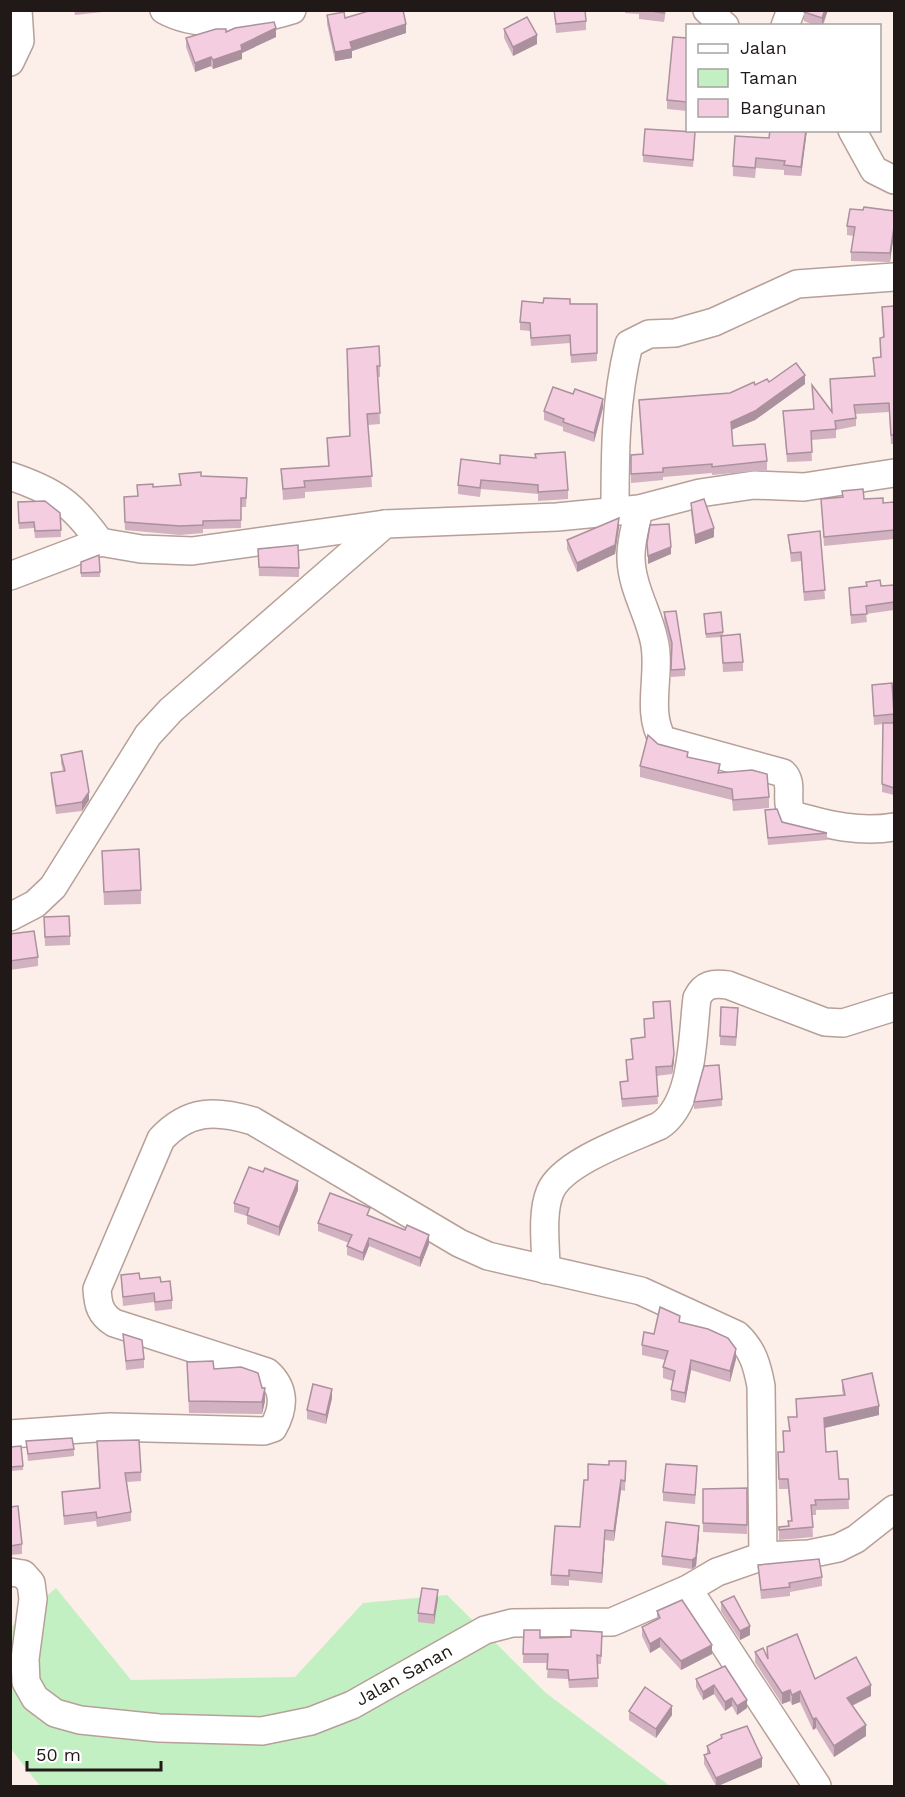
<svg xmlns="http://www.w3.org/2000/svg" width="905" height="1797" viewBox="0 0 905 1797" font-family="'Work Sans',sans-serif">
<rect width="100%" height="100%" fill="#fceee9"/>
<!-- green -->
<path fill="#c3f0c2" d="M56,1588l75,92 164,-3 68,-74 84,-8 99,98 124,93h-630l-29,-37 -1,-121z"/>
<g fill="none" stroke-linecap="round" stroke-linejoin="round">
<defs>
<g id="minor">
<path d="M164,10c36,20 90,12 128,0"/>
<path d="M707,10l18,16"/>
<path d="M785,26l6,-16"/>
<path d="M10,62l10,-21 -2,-31"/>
<path d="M852,130l22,40 20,10"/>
<path d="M10,476c45,15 63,28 90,66l41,7 51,2 193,-27 172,-7 82,-8 61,-16 54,-8 50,2 90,-14"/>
<path d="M639,509c-3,16 -9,34 -8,50 1,29 17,53 23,81 8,32 -9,71 9,100l120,33c13,12 -2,32 13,43 33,9 64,17 98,11"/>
<path d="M615,511c0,-56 0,-111 14,-167l20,-10 26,-1 39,-11 83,-38 97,-7"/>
<path d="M10,576l90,-34"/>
<path d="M10,917l25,-13 18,-17 95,-152 23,-25 214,-186"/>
<path d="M546,1270c0,-24 -5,-56 4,-78 12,-30 80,-53 109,-66 35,-22 33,-89 38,-128 7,-14 16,-15 31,-13l97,37 18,1 51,-16"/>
<path d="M10,1434l100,-7 154,4 9,-3c12,-21 12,-40 -6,-56l-153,-49c-14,-9 -16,-18 -17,-34l64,-150c28,-30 55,-29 92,-18l206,122 29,13 153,35 96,44c16,15 20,30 24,51l2,170"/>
<path d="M10,1572l13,2 8,9 2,16 -8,60 1,23 9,16 20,15 25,7 79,8 103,3 49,-10 41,-16 133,-75 27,-7 100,-1 76,-33 29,-17 46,-16 46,-2 29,-6 18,-9 38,-30"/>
<path d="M688,1589l129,197"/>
</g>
</defs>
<!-- minor casing -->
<use href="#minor" stroke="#b6a099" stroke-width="30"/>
<!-- minor -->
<use href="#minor" stroke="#fff" stroke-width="27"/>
</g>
<!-- wall -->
<g fill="#d2b1c1">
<path d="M74,10h37v1l-36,4z"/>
<path d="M554,10l32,11v9l-30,3z"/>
<path d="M625,10h41l-2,12 -25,-3v-5l-14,-1z"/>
<path d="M804,10h24l-5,16h-6l-13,-5z"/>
<path d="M327,15l18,3 61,15 -54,18v7l-17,3 -8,-37z"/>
<path d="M504,29l33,15 -24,12 -9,-18z"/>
<path d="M226,32l50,5 -34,16v6l-29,10 -2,-3 -16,6 -9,-25v-9z"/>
<path d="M687,38v73l-20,-2v-9z"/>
<path d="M807,130l-6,46 -17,-1v-5l-28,-2 -1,10 -22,-2v-10l36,-28z"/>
<path d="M695,139l-2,28 -50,-5v-7z"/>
<path d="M894,211l-4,51 -39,-1v-9l3,-16 -7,-1v-9z"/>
<path d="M543,303l54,1v57l-26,2 -1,-20 -39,3 -1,-15 -10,-1v-8z"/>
<path d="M894,306v138h-3l-2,-32 -33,2v12l-20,4v8l-25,2 1,21 -25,1 -4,-51 31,-2 -2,-24 20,26 -2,-32 44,-3 -1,-18 8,-1 -1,-19h3l-1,-31z"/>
<path d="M347,360l33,6v11h-2l2,47 -12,1 4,62 -67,5v6l-22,2 -2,-31 47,-3 -1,-28 22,-2z"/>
<path d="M769,382l36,2 -50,36 -24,10 2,16 34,15v9l-55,5v-2l-49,4v3l-32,3v-28l11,-1 -3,-54 91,-7 25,-8z"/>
<path d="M603,408l-9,34 -31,-11v-4l-19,-7v-9z"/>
<path d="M461,459l107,31v9l-30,2v-7l-57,-5 -1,8 -22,-3v-9z"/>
<path d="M179,474l22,2 46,11 -1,20h-5v21l-38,1v4l-23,2 -55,-5 -1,-25 13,-9v-11l16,2 27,-2z"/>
<path d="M842,491l22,8 19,4 11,-1v37l-70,7 -3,-47 21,-2z"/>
<path d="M691,503l23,34 -19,7 -4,-32z"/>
<path d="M18,509l42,4 1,24 -26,1 -1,-10 -15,1z"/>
<path d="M619,527l-4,27 -38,18 -10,-23v-9z"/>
<path d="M820,531l5,68 -21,2 -3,-40 -10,1 -3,-27z"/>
<path d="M258,549l41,19v9l-40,-1z"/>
<path d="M81,562l19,10v5h-19z"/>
<path d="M866,582l15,4 13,-1v25l-28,4 1,8 -16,2 -2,-36 17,-2z"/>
<path d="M664,612l21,57v7l-14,1v-27l-7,-31z"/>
<path d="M704,614l19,18v4l20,26v9l-20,1 -2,-35 -15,1z"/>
<path d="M872,685l22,29v81l-12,-3 1,-68 -9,1z"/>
<path d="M658,744l30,13 81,40v11l-36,3 -1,-11 -92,-23v-11z"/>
<path d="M61,755l28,45 -7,11 -26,3 -5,-33v-8l12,-2 -2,-8z"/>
<path d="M765,810l17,12 45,11v7l-59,5z"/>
<path d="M102,851l39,39v14l-37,1z"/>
<path d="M44,917l26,19v9l-25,1z"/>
<path d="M10,934l28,23v9l-28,4z"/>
<path d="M721,1007l17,10 -2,29 -16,-1z"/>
<path d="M654,1018l20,44 -2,12 -16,2 2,28 -36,3 -2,-25 7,-1 -1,-21 6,-1 -1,-20 14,-2 -1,-18z"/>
<path d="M722,1099v7l-28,3v-7z"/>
<path d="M298,1190l-19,46 -32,-12v-8l-13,-4v-9z"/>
<path d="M370,1216l59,28 -9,23 -51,-21 -6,15 -16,-6v-9l2,-3 -31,-12v-8z"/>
<path d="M121,1275l40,7 11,18v9l-17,2 -1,-9 -31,4z"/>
<path d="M680,1322l56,37 -6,23 -39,-12 -6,33 -14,-3v-10l2,-9 -10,-3v-11l2,-7 -23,-5v-10l12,-11z"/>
<path d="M123,1334l21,25v9l-18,2z"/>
<path d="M187,1362l27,7 51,32 -3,13 -73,-1z"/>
<path d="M842,1380l37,35 -54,13 1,24 13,27h9l1,30 -33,1v5h-4l1,22 -34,3v-13l9,-1 3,-5 -3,-32h-9l-1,-37h5v-21h6l-1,-14h8v-18l47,-4 -1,-5z"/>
<path d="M332,1398l-6,26 -19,-5v-9z"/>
<path d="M26,1441l48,8v7l-46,5z"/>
<path d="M97,1441l44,31v9l-14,1 4,30v9l-34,6 -1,-6 -32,4 -2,-33 37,-4z"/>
<path d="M10,1447l13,19v4l-13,1z"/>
<path d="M626,1461l-1,30 -4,-1 -7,51 -9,-1 -3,43 -33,-3v6l-18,-1v-10l29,-48 8,-47 21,-15z"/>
<path d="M697,1475l-2,29 -32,-3v-9z"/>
<path d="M747,1488v46l-44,-2v-43z"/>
<path d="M10,1507l12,37v10l-12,1z"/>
<path d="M699,1535l-3,31 -4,3 -30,-4v-9z"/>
<path d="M758,1565l64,12v9l-32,6v4l-29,3z"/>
<path d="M438,1599l-4,25 -16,-2v-9z"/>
<path d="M721,1602l29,33 -10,5 -19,-29z"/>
<path d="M657,1611l55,43 -31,16 -21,-23 -10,6 -8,-17v-9l15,-8z"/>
<path d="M524,1630l16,8 62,2 -1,24h-4l1,23 -29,1 -1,-9 -21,-1 1,-15h-25z"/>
<path d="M767,1647l48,32 56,17 -19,10 14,30 -32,21 -18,-29 -3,2 -13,-28 -8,3 -2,-4 -8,3 -27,-42v-10l12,5z"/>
<path d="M725,1666l22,42 -10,7 -5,-9 -7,5 -11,-17 -11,6 -7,-13v-8z"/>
<path d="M629,1711l43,4 -16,23 -27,-18z"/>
<path d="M721,1735l41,32 -44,19h-2l-12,-22v-9l3,-1v-8l14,-7z"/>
</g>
<!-- shaded-wall -->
<g fill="#ab909d">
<path d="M825,10h3l-6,16v-8z"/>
<path d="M406,24v9l-54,18v7l-17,3v-9l15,-10z"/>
<path d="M276,28v9l-34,16v6l-29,10v-9z"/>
<path d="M537,35v9l-24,12v-9z"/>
<path d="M211,57v9l-16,6v-9z"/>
<path d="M806,130h1l-6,46v-9z"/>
<path d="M894,227v8l-4,27v-9z"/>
<path d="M805,375v9l-50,36 -24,10v-8z"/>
<path d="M603,399v9l-9,34v-9z"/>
<path d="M619,518v9l-4,27 -38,18v-9z"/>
<path d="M714,528v9l-19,7v-9z"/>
<path d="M671,547v7l-23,10v-8z"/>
<path d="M89,792v8l-7,11v-9z"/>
<path d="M674,1054v8l-2,12v-8z"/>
<path d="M298,1181v9l-19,46v-9z"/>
<path d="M429,1235v9l-9,23v-9z"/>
<path d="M369,1238v8l-6,15v-8z"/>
<path d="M736,1349v10l-6,23v-11z"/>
<path d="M691,1360v10l-6,33v-10z"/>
<path d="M265,1388v13l-3,13v-12z"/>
<path d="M332,1389v9l-6,26v-9z"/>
<path d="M879,1406v9l-55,13v-10z"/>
<path d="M621,1480v10l-7,51v-10z"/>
<path d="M699,1526v9l-3,31 -4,3v-9z"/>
<path d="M605,1530v10l-3,43v-10z"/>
<path d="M438,1590v9l-4,25v-9z"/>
<path d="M750,1626v9l-10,5v-9z"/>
<path d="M660,1638v9l-10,6v-9z"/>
<path d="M712,1645v9l-31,16v-9z"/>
<path d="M714,1685v9l-11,6v-8z"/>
<path d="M871,1685v11l-24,12v-10z"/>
<path d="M790,1690v11l-8,3v-11z"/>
<path d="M800,1691v11l-8,3v-10z"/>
<path d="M732,1698v8l-7,5v-9z"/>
<path d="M747,1700v8l-10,7v-9z"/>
<path d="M672,1706v9l-16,23v-9z"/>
<path d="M816,1718v10l-3,2v-11z"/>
<path d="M866,1725v11l-32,21v-11z"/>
<path d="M762,1758v9l-44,19h-2v-8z"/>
</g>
<!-- building -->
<g fill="#f4cee0" stroke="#ab909d" stroke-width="1.5">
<path d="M372,10h31l3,14 -56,18 2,7 -17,3 -8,-37 17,-3 1,6z"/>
<path d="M554,10h31l1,11 -30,3z"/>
<path d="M645,10h19v3z"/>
<path d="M804,10h21l-3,8 -18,-6z"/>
<path d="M527,17l10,18 -24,12 -9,-18z"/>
<path d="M274,22l2,6 -35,17 1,5 -29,10 -2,-3 -16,6 -9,-25 30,-9h10v3l9,-4z"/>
<path d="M673,37l14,1v64l-20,-2z"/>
<path d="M645,129l50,3 -2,28 -50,-5z"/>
<path d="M770,130h36l-5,37 -17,-2 1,-4 -29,-3 -1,10 -22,-2 2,-30 34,2z"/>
<path d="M864,207l30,4v16l-4,26 -39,-1 4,-25 -8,-1 3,-17 13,1z"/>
<path d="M544,298l26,1v5h27v49l-26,2 -1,-20 -39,3 -1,-15 -10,-1 2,-21 21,2z"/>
<path d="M894,306v129h-3l-2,-32 -35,2 2,13 -21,3 1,8 -25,2 1,21 -25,2 -4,-43 31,-2 -2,-24 20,27 -2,-33 45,-3 -2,-18 8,-1 -1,-19 4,-1 -2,-30z"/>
<path d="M379,346l1,20h-3l3,47 -13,1 5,62 -68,5 1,6 -22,2 -2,-20 48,-3 -2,-28 23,-2 -3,-87z"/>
<path d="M796,363l9,12 -50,36 -24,11 2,24 32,-2 2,17 -55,6v-3l-49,4v4l-32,2v-19l12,-1 -4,-54 91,-7 24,-11 1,3 12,-6 2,3z"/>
<path d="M553,387l20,7 2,-5 28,10 -9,34 -31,-11 1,-3 -20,-8z"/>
<path d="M565,452l3,38 -30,2v-7l-57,-5 -1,8 -22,-3 3,-26 39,5v-9l36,3 -1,-4z"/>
<path d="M201,472v4l46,2 -1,20h-5v22l-38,1v4l-23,1 -55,-4 -1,-25 14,-1 -1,-11 16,-1v3l28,-2 -2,-11z"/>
<path d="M863,489l1,10 19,-1v5l11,-1v28l-70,7 -3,-38 22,-2 -1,-6z"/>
<path d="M704,499l10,29 -19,7 -4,-32z"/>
<path d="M45,501l15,12 1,17 -26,1 -1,-9 -15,1 -1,-21z"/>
<path d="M619,518l-4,27 -38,18 -10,-23z"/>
<path d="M669,524l2,23 -23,9 -1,-13 3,-18z"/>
<path d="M820,531l5,59 -21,2 -3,-40 -10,1 -3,-18z"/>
<path d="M298,545l1,23 -40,-1 -1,-18z"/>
<path d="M99,555l1,17 -19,1v-11z"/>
<path d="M880,580l1,6 13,-1v17l-28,4 1,8 -16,1 -2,-27 18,-2 -1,-4z"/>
<path d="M676,611l9,58 -14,1 1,-27 -8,-31z"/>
<path d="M721,612l2,20 -17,2 -2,-20z"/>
<path d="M740,634l3,28 -20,1 -2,-27z"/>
<path d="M892,683l2,31 -20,2 -2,-31z"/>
<path d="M883,723h11v65l-12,-4z"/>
<path d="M648,735l10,9 30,8 -1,5 33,7 -2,9 34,-3 15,4 2,23 -36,3 -1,-11 -92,-23z"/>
<path d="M82,751l7,41 -7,10 -26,4 -5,-33 14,-2 -4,-16z"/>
<path d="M777,809l5,13 45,11 -59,5 -3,-28z"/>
<path d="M139,849l2,41 -37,2 -2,-41z"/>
<path d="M69,916l1,20 -25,1 -1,-20z"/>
<path d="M34,931l4,26 -28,4v-27z"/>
<path d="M670,1001l4,53 -2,12 -16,1 2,29 -36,3 -2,-17 8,-1 -2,-21 7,-1 -2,-20 14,-2 -1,-18 10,-1 -1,-16z"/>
<path d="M721,1007l17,1 -2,29 -16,-1z"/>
<path d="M719,1065l3,34 -28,3 10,-36z"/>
<path d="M249,1167l14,5 2,-4 33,13 -19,46 -32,-12 2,-7 -15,-5z"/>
<path d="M330,1193l40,15 -3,7 38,15 2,-5 22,10 -9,23 -51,-20 -6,15 -16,-7 5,-11 -34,-12z"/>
<path d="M139,1273l1,6 20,-2 1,5 9,-1 2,19 -17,2 -1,-9 -31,4 -2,-22z"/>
<path d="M660,1307l20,9 -1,6 29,7 20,9 8,11 -6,22 -39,-11 -6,33 -14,-3 4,-19 -12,-4 5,-16 -26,-6 2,-13 10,2z"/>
<path d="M123,1334l19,6 2,19 -18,2z"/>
<path d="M213,1361l1,8 27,-2 17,6 4,15h3l-3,14 -73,-1 -2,-39z"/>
<path d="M872,1373l7,33 -55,12 2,34 11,-1 2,28h9l1,20 -34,1 1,5h-5l2,22 -34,3v-3l10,-1 -1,-5h4l-4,-42h-9l-1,-27h6l-1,-21h7l-2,-14h9l-1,-18 49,-4 -3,-15z"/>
<path d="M313,1384l19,5 -6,26 -19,-5z"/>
<path d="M72,1438l2,11 -46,5 -2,-13z"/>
<path d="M139,1440l2,32 -16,1 6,39 -34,6 -1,-6 -32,4 -2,-24 38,-4 -3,-47z"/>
<path d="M21,1446l2,20 -13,1v-20z"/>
<path d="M609,1461h17l-1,20 -4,-1 -7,51 -9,-1 -3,43 -33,-3v6l-18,-1 4,-49 25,1 4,-47h4v-16l21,1z"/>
<path d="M666,1464l31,2 -2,29 -32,-3z"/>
<path d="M747,1488v37l-44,-2v-34z"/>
<path d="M18,1506l4,38 -12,2v-39z"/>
<path d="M666,1522l33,4 -3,31 -4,3 -30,-4z"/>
<path d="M819,1559l3,18 -33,6 1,4 -29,3 -3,-25z"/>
<path d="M422,1588l16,2 -4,25 -16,-2z"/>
<path d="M734,1596l16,30 -10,5 -19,-29z"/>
<path d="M682,1600l30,45 -31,16 -21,-23 -10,6 -8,-17 18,-9 -3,-7z"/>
<path d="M524,1630h16v8l31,-1v-7l31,2 -1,24 -4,-1 1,23 -29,2 -1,-10 -21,-1 1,-15h-25z"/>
<path d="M797,1634l18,45 41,-22 15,28 -24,13 19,27 -32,21 -18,-28 -3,1 -13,-28 -8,4 -2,-5 -8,3 -27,-41 8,-4 5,11 -1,-12z"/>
<path d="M725,1666l22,34 -10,6 -5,-8 -7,4 -11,-17 -11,7 -7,-13z"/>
<path d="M645,1687l27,19 -16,23 -27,-18z"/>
<path d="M747,1726l15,32 -46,20 -12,-23 6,-2 -3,-7 15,-8 -1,-3z"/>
</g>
<g text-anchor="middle" stroke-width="5" stroke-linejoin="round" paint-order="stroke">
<!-- street labels -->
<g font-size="18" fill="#211917" stroke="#fff">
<text transform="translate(404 1675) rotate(-29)" y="6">Jalan Sanan</text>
</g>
</g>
<!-- border -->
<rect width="905" height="1797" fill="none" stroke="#211917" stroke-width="24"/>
<!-- legend -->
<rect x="686" y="24" width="195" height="108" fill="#ffffff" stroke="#a6a3a2" stroke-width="1.5"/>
<rect x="698" y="44" width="30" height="9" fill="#ffffff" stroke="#a6a3a2" stroke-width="1.5"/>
<text x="740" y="54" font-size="18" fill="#211917">Jalan</text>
<rect x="698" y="69" width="30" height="18" fill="#c3f0c2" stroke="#a6a3a2" stroke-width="1.5"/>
<text x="740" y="84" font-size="18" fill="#211917">Taman</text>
<rect x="698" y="99" width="30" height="18" fill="#f4cee0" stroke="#a6a3a2" stroke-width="1.5"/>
<text x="740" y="114" font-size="18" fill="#211917">Bangunan</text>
<!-- scale -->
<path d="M27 1761v9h134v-9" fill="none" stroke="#211917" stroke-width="3"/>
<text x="36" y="1761" font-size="18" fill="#211917" stroke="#ffffff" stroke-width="4.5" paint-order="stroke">50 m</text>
</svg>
